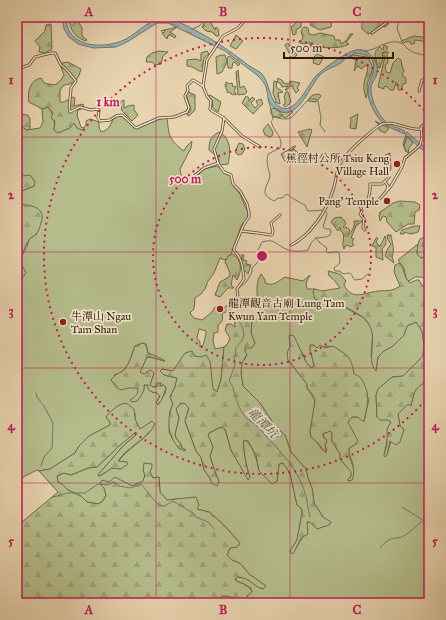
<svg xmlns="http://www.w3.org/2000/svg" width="446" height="620" viewBox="0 0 446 620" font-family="'IM FELL Great Primer','Noto Serif TC',serif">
<defs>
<pattern id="forest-firs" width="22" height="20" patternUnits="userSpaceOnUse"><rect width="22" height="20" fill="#b5bc8c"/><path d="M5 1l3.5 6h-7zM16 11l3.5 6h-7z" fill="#9ca177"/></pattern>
<pattern id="water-ripples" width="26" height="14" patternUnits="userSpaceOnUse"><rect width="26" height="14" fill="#99b6b3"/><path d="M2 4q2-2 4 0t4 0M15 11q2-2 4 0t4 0" fill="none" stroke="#7d938f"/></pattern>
</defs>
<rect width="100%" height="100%" fill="#e8d3af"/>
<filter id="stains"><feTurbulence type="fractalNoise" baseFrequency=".005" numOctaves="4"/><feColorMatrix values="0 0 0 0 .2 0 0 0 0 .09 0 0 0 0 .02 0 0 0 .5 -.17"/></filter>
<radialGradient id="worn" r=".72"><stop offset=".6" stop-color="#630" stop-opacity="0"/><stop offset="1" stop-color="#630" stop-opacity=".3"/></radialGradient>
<!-- green -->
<g fill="#b5bc8c" stroke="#706848" fill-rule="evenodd">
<path d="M69,17h11l-2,4 4,7v8l5,4 -1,1c-12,-4 -16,-11 -17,-24z"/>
<path d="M414,36l15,2v4l-14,-2 -1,4h-3l-2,-3 -6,2 -2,-2z"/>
<path d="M387,52h2l-2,2 1,9 -3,2 1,7 4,1 3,-10 5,-5 3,2 1,6 2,5 -2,4 4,3v5l-3,1 -2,6h-3v-5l-2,-3 -2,8h-4l-4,-4 -2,1v2l-6,-2 7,-31h-2l-1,-2z"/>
<path d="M48,107c6,8 7,13 6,23l21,-7 7,7 4,-5v-4l4,-2 9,3v5l2,5c10,-2 9,-10 15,-16l6,-1 13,14 21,-9 11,-2c2,18 2,22 17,33l2,-4 6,-6 -1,7 -11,21 2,12 3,2h3l16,-14 13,-3 14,11 2,9 7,8 8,19 -1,6 -5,5 -11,30 -6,6 -5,-2 -6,15 -6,8 -3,8 -4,5 -6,4 -1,11 -4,4 4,5 8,2 9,-7 4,-6 6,4 5,-5h4v5l-8,2c1,6 1,9 -4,12v7l-4,1 -1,7 2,9 9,-2 -3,33 -4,12 -4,-3 -12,-31 -6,-2 -12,2 -10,13 -11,-2 2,6 13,3 -2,9 -5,10 3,7 -3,7 -1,21 10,17 6,1 -3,-2 -1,-4 -5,-6 -1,-4 4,-16 -3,-9 4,-5 4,-1 5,5 -4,13 11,30 5,6 3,13 6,8 9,4 -6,-16 -3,-10 3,-9 -5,-12 1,-2 12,-6 4,2 6,21 17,29 2,-2c-3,-7 -8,-30 -6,-37l3,1c7,9 10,19 12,30l18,10 2,-17 4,-1 7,10 7,32 5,4v4l-5,27 -7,11 3,2 10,-16 4,-15h3l5,3 8,-8 -9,-14 -2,-15 -4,-10 -2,-9 -15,-17 -6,-17 -10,-9 -15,-23 -17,-17 -2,-13 1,-10 5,-8 -2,-3v-4l10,-4 -4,-11 1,-14h8l1,-2c-2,-13 -8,-31 0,-43l4,6v3c9,4 13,-2 20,-6l18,4 7,-6 -4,8 1,6h8l-2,3 8,10 18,2 25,14 9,12 -2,26 5,15 2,-14 6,-6 9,-5 11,-11 3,-9 9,-4 6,9 2,13 -1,12 -20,20 -11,1 -16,18 1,22 11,3 3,2 -7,33h3l4,-14 2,2 7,-17 -2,-12 10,-11 3,2c3,-12 3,-19 16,-23l2,1v220h-210v-4l3,-3h5l19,5 1,-5 5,-4 -1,-4 -7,-4 -8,-3 -1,-2 3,-2c13,1 14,8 25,12l3,-3 -17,-12 -8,-10 -9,-4 -5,-5 3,-7 7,-1 3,-4 -17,-19 -14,-12 -13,-3 -19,-10 -10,1 -7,-8 -1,-15 -6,1 -3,-6 -7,-2 2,5 -2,7 -11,4c-10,-6 -21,-5 -32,-2l4,4 2,7 -3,6 -5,3 -11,-2 -6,-6 -13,-6 -5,-5 -5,-3 -1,-6 7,-3 7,2 17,-7 9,-1 22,-21 17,-15v4l-13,11 -25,29 2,1 12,-8 9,1 -3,-7c10,-15 29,-22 37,-38l-3,-3 -12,9 -5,-11v-6l-12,-8c-7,1 -12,7 -17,12l4,5v3l-21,11 -10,10 -4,7 -25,16 -11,2 -2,-1 -12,6 -8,6v-197l3,-4 -1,-21 8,-13 2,-8 8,-5 -12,-29 -8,-1v-11l17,-7 -17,-15v-45l5,1 5,3 13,-2 3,-6 -1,-13zM199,329l7,2v3l-3,11 -3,2v-5l-3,-4zM143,343l3,1 2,9 16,8 -14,-4h-3l-7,15 4,2 10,-1 -4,12 3,2 8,-4 -1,3 4,-1 2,3 -1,6 -8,6 3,-4 -3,-3 -5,-1 -4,-7h-4v4l-7,12 -6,-2 4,-1 3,-4v-6l-2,-1 -12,1 -10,-13c14,-3 17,-18 21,-29zM296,344l7,10 3,8 4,5 2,1 2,-3 -4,-16 19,-3 25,28 15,25 -5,22 -6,-4h-7l-3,5 8,22 -7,4c-1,7 4,12 4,19 0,4 -1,9 -1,13l-3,1 -1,-2 3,-2 1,-5 -12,-13v-5l-8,-13v-8l-2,-2 -7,3 1,4 3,2 -2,5 2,6 -5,-1 -5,-8 -6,-5 -1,-5 5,-27v-5l-8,-12v-4l-19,-24 2,-14z"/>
<path d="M268,124l5,8 -1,4 -2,1 -5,-2 -2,-5z"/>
<path d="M220,132c11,8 11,19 8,32l-8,1 -2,-8 -9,-7c0,-9 2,-15 11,-18z"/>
<path d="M407,136l6,7 -4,5 -1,5 -4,-6z"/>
<path d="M418,244l-1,10 4,4 8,-3v25l-3,1 -4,-4h-7l-6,4 -3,-3 -2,-10 -6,-8z"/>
</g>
<!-- forest -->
<g fill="url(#forest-firs)" stroke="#706848">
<path d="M173,17h30c-6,6 -9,3 -16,2 -5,-1 -10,-1 -14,-2z"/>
<path d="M294,17h9l-2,2v8l-5,3v4l-3,1 -2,-8 6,-5z"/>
<path d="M315,17h12l5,4 -1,6 -11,3 -10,-5 3,-7z"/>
<path d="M363,17h24l-4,3 6,4 -4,3 -3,-1 -8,6 -6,2 -6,-5v-11z"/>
<path d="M207,19l6,1 -2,3 4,7 1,-3 2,2 1,7h-3l-4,-4 -6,-1 -4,-4z"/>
<path d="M51,24l1,25 -7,4 -6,-1 1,-5 -5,-6 10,-10 1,-6z"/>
<path d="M177,27l-7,5 6,4 -1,2 -5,-3 -2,1 -1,3 -5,-6 3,-1 -1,-2 -3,1z"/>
<path d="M304,27l4,1 1,6 5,1 6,-2 14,3 1,4h5l1,4 6,-4 3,-6h3l-7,8 3,2c-10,6 -27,3 -38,3l-2,-5 -3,2 -6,-1 3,-5 -2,-7z"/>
<path d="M236,35l7,6 -7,8 -6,-3z"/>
<path d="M288,43l9,12 -5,4 -7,-14z"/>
<path d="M384,45l4,2 -2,4 -4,2 1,5 -3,10 -3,-1c0,-9 -6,-14 3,-20l3,3z"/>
<path d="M159,51l9,1 -5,4 -2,8 -6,1 -3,-3h-6l1,-5 5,-4z"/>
<path d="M207,51l2,3 -5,4 -2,14c-6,-2 -9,-6 -15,-6v-6l9,-1 5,2v-8z"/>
<path d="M317,54l7,3 -5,8 -6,-2 1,-3 -2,-1z"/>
<path d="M221,55h4l2,7 -5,10 -5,2 -1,-17z"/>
<path d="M353,55l14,2c10,12 3,16 0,28 0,4 1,9 -1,13 -6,-16 2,-20 2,-34l-7,5 -3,-3 -4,5 2,-11 -7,-3z"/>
<path d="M229,56l11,8 -2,2 -2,-3 -3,-1 -1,6h-4l-1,-10z"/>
<path d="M68,62l13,7c-3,11 -6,15 -17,16l-4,5v12h4l9,-5 2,1 -1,8 9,-2 1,4 -6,2 -1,5 4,12 3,1 -2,2 -5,-2 -3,-5 -4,5 -12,5 -4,-3 1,-9 -4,-3 2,-5 -5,-6 -6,2 -13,-7c-2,-10 1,-22 12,-24l3,5 11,2 6,-5 3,-5 -3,-8 1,-4z"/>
<path d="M238,70l2,18 4,-2 3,6 -2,2 -7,1 -2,-23z"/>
<path d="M278,78l5,3v2l6,1 1,-3 10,2 -3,5 2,2 -3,3 -2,-3 -2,-4h-2l-3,4h-2l3,-4 -6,1 -2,-4 -3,-1z"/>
<path d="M274,81l3,1 -1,5 7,5 -5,1 2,11 -5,-2 1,-1 -3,-8z"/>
<path d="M226,82l3,2 3,-1 1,4 2,-1 1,1 -2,4 2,2v2l-2,-1 -2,1 -1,-2 -4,-1v-2l-2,-4z"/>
<path d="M186,91l9,4v15l-6,6 -2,-1 4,-5 -4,-13z"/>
<path d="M286,92h2l3,10 -3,3 -3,2 -2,-2 2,-1v-6l-1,-1z"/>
<path d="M319,94l2,2 -5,6 -8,-1 2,-4 3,-2z"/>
<path d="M210,95l11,7 -3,10 -5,-4 -1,-8 -4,-4z"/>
<path d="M246,96l3,2v4l3,-5 3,2 -4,4 4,5 3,-3 -2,-4 5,-2 2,5c-5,3 -6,7 -10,10l-11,-11z"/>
<path d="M124,100v8l4,-2 6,-1v5l4,5 -6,6 -10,-10 -2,-9z"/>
<path d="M274,108c4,5 11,5 18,3l1,1 -7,6 -3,-1 -1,-3 -1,1v2l-3,1 -2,-2 -2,2 -3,-4v-5z"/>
<path d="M17,114l11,1 2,4v10l-3,1 -5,-3 -5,-1z"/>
<path d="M358,114l-2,15 -6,-1 1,-8 -1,-2z"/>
<path d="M375,121l14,7 -4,5 -6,-3v-5z"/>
<path d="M310,129l2,1 -5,17 -9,-15z"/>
<path d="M239,143l4,1 2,5 -3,5 -4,1 -3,-3z"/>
<path d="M296,146l-5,5 -4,2 2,2 5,-6 4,4 -6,6 -6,4 -5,-9 11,-6v-1z"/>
<path d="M390,153l1,16 -2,3 -3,-3 -1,-14z"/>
<path d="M17,171l6,5 7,-1 5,7 -1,4 -17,7z"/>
<path d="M400,201l15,1 5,3 -1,5 -4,2 -1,12h-6l-12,8 -9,-10 -1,-5 -3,-1 -3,5 -1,-6 2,-2h-2l14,-10z"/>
<path d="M17,204c12,1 30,2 24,19 -1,3 -2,8 -5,11 -2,3 -6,3 -7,6 -4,6 -6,14 -10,20l7,13 -9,12z"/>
<path d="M341,217l1,2 2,1 2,4 -3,3 5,1 2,2 -2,5c4,-2 7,-9 6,-14h9l-7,5 -5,12 3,1 -2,3 2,3 -4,2 -2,-2 -3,1 -1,3c-3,-6 1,-10 -1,-16l-2,-2 -1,-4 -2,4 -7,-9 3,-4z"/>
<path d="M415,226h5l-2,6 -7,2 -7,-2v2h-4l2,-4z"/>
<path d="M387,235h4c1,7 4,15 1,22l2,6 -9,-7 2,-6 4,-6 -3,-4z"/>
<path d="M429,235v20l-8,3 -4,-4 1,-10 2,-5z"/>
<path d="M385,236c2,5 1,9 -3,13l1,11 -7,-3v-10l-4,-1 4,-8h2l-2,4 3,4 3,-3z"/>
<path d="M233,254c9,7 9,15 4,26l-4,-5 -2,10 3,3h-6l-8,9 -5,-2 5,-13 9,-5 1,-4 -5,-11 3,-6z"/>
<path d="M241,255h3l-1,5 4,1 -1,3 5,1 -3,9 -7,-7 1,-10z"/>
<path d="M400,263c5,7 3,14 10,20l6,-3h3l3,5 4,2 1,-1 -1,-5 3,-1v103l-2,-1c-13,5 -13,11 -16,24l-3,-2 -10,10 2,12 4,3 -4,13 -4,3 -6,-4 -3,14 -2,2 -1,-2 3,-11v-15l4,-7 -3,-2h-8l-3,-3 -1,-22 2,-6 14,-12 11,-1 20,-20 1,-12 -2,-13 -6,-9 -9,4 -3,9 -11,11 -9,5 -6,6 -2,14c-12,-13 6,-36 -12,-53 -2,-2 -21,-13 -24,-14 -9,-3 -17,-1 -25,-5l-2,-7 2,-3 7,2 18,-3c-3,-4 -7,-10 -11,-12l-1,-5 12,3 6,7 -2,4c8,16 20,8 34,6 10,-1 13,1 22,-5l-6,-14 1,-7z"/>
<path d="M235,313l3,5 8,2 3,-3 3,2 -1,14 4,10 -3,5h-7v4l2,2 -5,9 -1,10 2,13 17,17 15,23 10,9 6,17 15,17 2,9 4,10 2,15 9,14 8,5 -2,3 -12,4 -7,-7h-3l1,12 -7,4 -8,16 -2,-1 -1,-2 7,-11 5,-27v-4l-5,-4 -7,-32 -7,-10 -4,1 -2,17 -5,3 -13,-13 -3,-16 -8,-14 -4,-1c-2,7 3,30 6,37l-2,3 -17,-30 -6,-21 -4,-2 -12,6 -1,2 5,12 -3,9 3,10 6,16 -2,4 -6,-3 -1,-5 -6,-8 -3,-13 -5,-6 -11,-30 4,-13 -5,-5 -4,1 -4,5 3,9 -4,16 1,4 5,6 1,4 4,2 -2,1c-17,-9 -18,-32 -11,-47l-3,-7 5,-10 2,-9 -13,-3 -4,-4 2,-2 11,2 12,-18 7,-2 3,5 6,1 5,-2 4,6 3,28 4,3 4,-12 3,-33 4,-4 2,-5 -5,-8 2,-6h4l4,3 -1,-12z"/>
<path d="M289,335h2l3,1 12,26 4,5 2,1 2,-3 -4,-16v-4h4l3,3 3,-3 5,3 8,-2c15,10 18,10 21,28 5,2 7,3 9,8 8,14 4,24 1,39h-2l-4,-4h-6l-4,5 10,19 -2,3 -7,4c-2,12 9,20 3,32l-4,1v-2l3,-2v-5l-11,-13v-5l-8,-13v-8l-2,-2 -7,3 1,4 3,2 -2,5 1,8 -9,-11 -6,-5 -1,-5 5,-32 -3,-6 -5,-6v-4l-19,-24 -1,-7 3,-7z"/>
<path d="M143,343l3,2 2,8 12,5 5,3 -15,-4h-3l-7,15 4,2 6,-4 4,3 -4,12 3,2h3l1,-4h4l-1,3 4,-1 2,3 -4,11 -4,6 -2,-2 4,-7 -3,-3 -5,-1 -4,-3v-4h-4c1,7 -4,12 -7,16l-5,1 -2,-2c5,-4 8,-4 8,-12h-10l-7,2 -5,-3 -5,-7c4,-6 8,-6 13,-10 6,-7 8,-16 11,-24z"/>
<path d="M126,403l8,6 1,10 5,10 12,-8 3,3c-8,16 -27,22 -37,37l9,1 1,2 -7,5 -9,-1 -12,8 -2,-1 25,-29 13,-11v-3l-17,14 -22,21 -9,1 -17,7 -7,-2 -7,3 1,6 5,3 5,5 13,6 6,6 11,2 5,-3 3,-6 -2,-7 -4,-4 2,-4 7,2 6,-5 17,9 11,-5 2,-6 -2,-5 1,-7 8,1v3l-2,5 3,6 6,-1 1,15 7,8 29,-3 3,8 -2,4 12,3 14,12 17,19 -3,4 -7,1 -3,7 5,5 9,4 8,10 17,12 -3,3c-11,-3 -12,-11 -25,-12l-3,2 1,2 8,3 6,4 2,4 -5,4 -1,5 -19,-5h-5l-3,3v4h-202v-60l5,-5 -1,-15 37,-31 -19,-21 11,-2 25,-16 4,-7 10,-10 21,-11v-3l-4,-5 4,-5 9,-7z"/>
</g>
<!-- water -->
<g fill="url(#water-ripples)" stroke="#6d766d">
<path d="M62,17h4c0,29 32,32 53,25 17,-5 27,-23 45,-24 8,0 16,5 23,8 22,11 42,24 61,39 4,3 9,5 13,8 10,10 7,30 21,35 14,5 26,-23 34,-32 7,-7 30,-24 40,-26 4,-1 8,0 11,2 8,5 13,15 9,24 -2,4 -4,7 -5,11 -1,10 6,26 13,33 6,6 15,8 21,11l-1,3c-7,-4 -16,-6 -22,-12 -6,-6 -14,-20 -14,-30 -1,-11 15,-31 -3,-37 -11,-4 -17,1 -24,8 -6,4 -13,5 -19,10 -12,10 -23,49 -44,37 -12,-6 -9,-13 -12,-23 -2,-5 -5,-8 -9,-12l-32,-24 -57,-28h-11l-30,19 -11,5 -23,1 -15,-4 -9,-7 -5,-8z"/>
<path d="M407,132l22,19v2l-9,-5 -13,-12 -3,9 2,7 -3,-8 3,-9 -1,-1z"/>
</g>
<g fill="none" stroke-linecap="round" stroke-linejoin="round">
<!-- stream -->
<g stroke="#6d766d" stroke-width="1">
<path d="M73,26l6,-9"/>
<path d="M192,29l7,-3 10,-9"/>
<path d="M402,42l-5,-14 2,-7h3l1,-4"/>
<path d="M365,51c12,-1 21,-11 33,-9 5,1 7,4 10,7 7,5 13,6 21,6"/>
<path d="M268,99c1,3 5,17 5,19 -1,5 -3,1 -1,6 3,9 12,14 8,24l-12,6c-2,7 0,14 2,21 -1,11 -13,18 4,26l4,-3h4l5,-4c6,5 12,8 18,11l2,5 2,1 16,-1 2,4 -4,13 3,2h4l1,2 -1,4 -4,2 -10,1"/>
<path d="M273,116c5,3 13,4 18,2l18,-19h7l2,2 3,17 -1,7 5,6 -1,1"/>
<path d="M316,238l4,5 7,5 -1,3 2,2 5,-1h6l1,11 -6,5 1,3h4l5,3c10,-3 6,2 11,6l7,-1 6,-5"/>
<path d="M239,288l8,-7 5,-9v-4l5,-5 2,-5 -1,-8 4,-8c11,-3 12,0 20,5 7,5 19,5 26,3l3,-7 5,-5"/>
<path d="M235,314c4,7 11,16 8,24 -3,8 -10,8 -7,17l-2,2 1,8 -6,16c6,7 3,7 6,14 3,11 8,24 19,28 19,22 40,38 50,67 3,8 4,18 6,27"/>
<path d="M36,393l1,4 7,9 9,17 -1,25 -8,9 -3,9"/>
<path d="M53,497l15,-4h17l13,-9 10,1 5,-3 5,2 1,2 12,2 10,-4c5,5 15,23 23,22 3,-1 6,-4 9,-5l20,12 3,4 12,5 6,7"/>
<path d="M402,507l21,13"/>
<path d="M380,548c12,-15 15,-6 25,-13 10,-6 12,-12 24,-17"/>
</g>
<defs>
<g id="minor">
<path d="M248,17l-10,11 -15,8 -16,24 -4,26 4,10 4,5 -1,8 2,2 12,7 18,18 18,11"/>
<path d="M372,33l22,-16"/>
<path d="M17,69l12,-4 6,-8 16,-4h4l6,12 5,4 10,12 -5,7c0,6 -3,19 -1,24l10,-5 11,3 6,-1 2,1 -1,8 2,3 10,-1 6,-4 6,-1 14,13 23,-10 15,-1 13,-5 2,-4 -4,-12 3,-6 -1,-4 6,-6 10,6"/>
<path d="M419,91l3,-11h3l4,-5"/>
<path d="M224,118l-2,13 -8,18 4,14 6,9 7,3 2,9 7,7 7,13 2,9v4l-5,7 -10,24v2c2,4 5,5 6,9 3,6 3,13 4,20l-7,10 1,8"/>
<path d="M188,181l16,-13 14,-5"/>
<path d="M385,182l3,4 -1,4"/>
<path d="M368,201l2,-11v-6h12l7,-7"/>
<path d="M365,230l-2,-2 1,-9 -4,-5 2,-3 -2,-6 8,-4 4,2 6,-2 13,-15 11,-19 3,-9 12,-10 3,-3 2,-8 -1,-10 8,-7"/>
<path d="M242,231l30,4 1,-4 -2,-8 9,-8"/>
<path d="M291,245c19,-9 36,-34 42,-55 3,-8 3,-18 7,-26 6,-11 16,-19 25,-27 5,-4 11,-10 17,-13 14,-4 25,7 39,5"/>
</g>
</defs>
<!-- minor casing -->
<use href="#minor" stroke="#5a442f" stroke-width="3"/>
<!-- minor -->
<use href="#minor" stroke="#f0e2cb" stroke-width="1.5"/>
</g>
<!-- grid -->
<path fill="none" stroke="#c2185b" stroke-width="1" stroke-opacity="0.55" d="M156,17v586M290,17v586M17,137h412M17,252h412M17,368h412M17,483h412"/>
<!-- distance rings -->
<g fill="none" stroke="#c2185b" stroke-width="2" stroke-dasharray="2 4">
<circle cx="262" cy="256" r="109"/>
<path d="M429 396A218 218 0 1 1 429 116"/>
</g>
<!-- markers -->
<g fill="#8f2418" stroke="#f0e2cb" stroke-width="1.5">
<circle cx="397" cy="164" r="4"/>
<circle cx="387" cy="201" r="4"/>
<circle cx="220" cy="309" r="4"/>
<circle cx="63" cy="322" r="4"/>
</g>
<g text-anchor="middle" stroke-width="3.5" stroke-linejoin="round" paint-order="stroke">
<!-- poi labels -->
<g font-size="11" fill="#2b1504" stroke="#f0e2cb" text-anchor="end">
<text x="389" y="162">蕉徑村公所 Tsiu Keng<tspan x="389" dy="13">Village Hall</tspan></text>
<text x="379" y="205">Pang' Temple</text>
<text x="228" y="307" text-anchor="start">龍潭觀音古廟 Lung Tam<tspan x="228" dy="13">Kwun Yam Temple</tspan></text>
<text x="71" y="320" text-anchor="start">牛潭山 Ngau<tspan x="71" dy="13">Tam Shan</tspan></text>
</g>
<!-- water labels -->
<g font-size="12" font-style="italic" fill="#524d41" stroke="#f0e2cb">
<text transform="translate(263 423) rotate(46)" y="4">龍潭坑</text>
</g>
</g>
<circle cx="262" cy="256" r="6" fill="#c2185b" stroke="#f0e2cb" stroke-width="2"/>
<g font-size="12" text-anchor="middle" font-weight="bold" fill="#c2185b" stroke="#f0e2cb" stroke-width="3.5" stroke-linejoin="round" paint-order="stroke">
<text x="108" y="106">1 km</text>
<text x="185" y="183">500 m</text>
</g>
<!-- margin -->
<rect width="446" height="620" fill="none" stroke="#e8d3af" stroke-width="44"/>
<!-- scale -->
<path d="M284 52v6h109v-6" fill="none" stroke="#2b1504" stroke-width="2"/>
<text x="290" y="52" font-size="12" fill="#2b1504" stroke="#f0e2cb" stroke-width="3" paint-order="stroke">500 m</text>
<rect x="22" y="22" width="402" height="576" fill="none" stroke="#c2185b" stroke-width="1.5"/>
<g font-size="13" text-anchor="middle" font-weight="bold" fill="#c2185b">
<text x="89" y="16">A</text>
<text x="223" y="16">B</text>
<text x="357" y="16">C</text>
<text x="11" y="84">1</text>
<text x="435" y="84">1</text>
<text x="11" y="199">2</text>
<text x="435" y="199">2</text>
<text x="11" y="315">3</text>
<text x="435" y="315">3</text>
<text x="11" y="430">4</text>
<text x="435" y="430">4</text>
<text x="11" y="545">5</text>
<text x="435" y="545">5</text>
<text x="89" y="614">A</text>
<text x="223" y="614">B</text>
<text x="357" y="614">C</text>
</g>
<rect width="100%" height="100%" filter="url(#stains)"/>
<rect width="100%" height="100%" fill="url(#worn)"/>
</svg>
